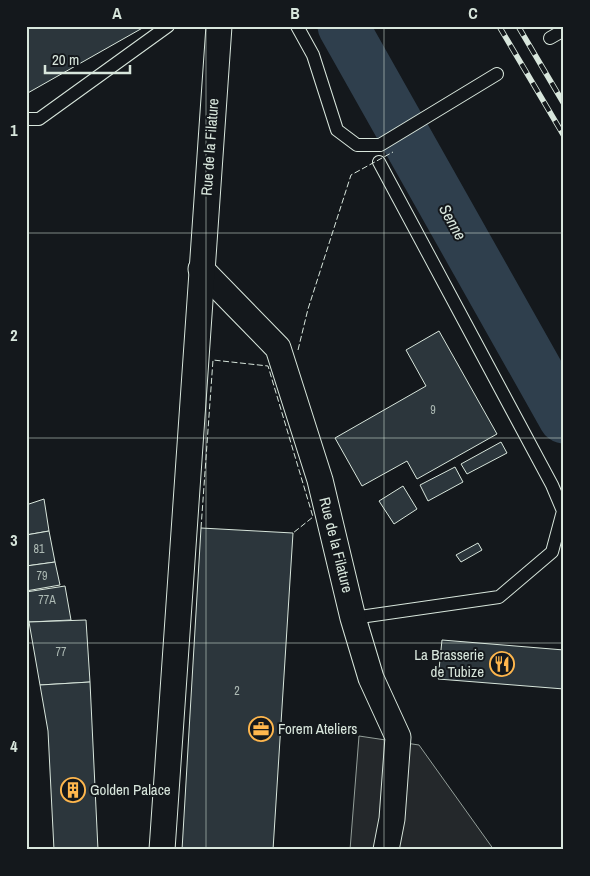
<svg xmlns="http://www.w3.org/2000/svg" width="590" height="876" viewBox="0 0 590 876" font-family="'Archivo Narrow',sans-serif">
<rect width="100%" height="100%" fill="#14181c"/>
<!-- parking -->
<path fill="#24282b" stroke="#939e99" d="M359,736l60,9 75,105h-144z"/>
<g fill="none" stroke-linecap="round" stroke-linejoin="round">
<!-- river -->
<path stroke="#2f3f4d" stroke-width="51" d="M343,26l221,392"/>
</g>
<!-- building -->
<g fill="#2c363c" stroke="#d8e6dc">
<path d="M26,26h120l-120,68z"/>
<path d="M439,331l58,103 -80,45 -10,-18 -45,25 -27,-48 91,-52 -20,-36z"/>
<path d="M501,442l6,11 -40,21 -6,-10z"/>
<path d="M455,467l8,15 -35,19 -8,-16z"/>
<path d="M403,486l14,23 -23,15 -15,-23z"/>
<path d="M44,499l5,32 -23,4v-30z"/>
<path d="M201,528l92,5 -20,317h-91z"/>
<path d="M49,531l6,31 -29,4v-31z"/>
<path d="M478,543l4,7 -21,12 -5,-7z"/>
<path d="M55,562l5,23 -34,6v-25z"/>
<path d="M65,586l6,34 -42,2 -3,-15v-15z"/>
<path d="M86,620l4,62 -50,3 -11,-63z"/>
<path d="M442,640l122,10v39l-126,-10z"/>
<path d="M90,682l8,168h-44l-6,-119 -8,-46z"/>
</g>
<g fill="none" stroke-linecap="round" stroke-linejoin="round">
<defs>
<g id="lane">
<path d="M297,26l16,29 24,75 20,15h23l117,-71"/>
<path d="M550,38l14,-8"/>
<path d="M26,119h13l129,-93"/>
<path d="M353,618l146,-21 53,-45 11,-41 -11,-26 -173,-323"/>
</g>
<g id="street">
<path d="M201,269l77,79 42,132 33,138 18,60 27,59 -6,82 -6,31"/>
<path d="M162,850l57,-824"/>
</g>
</defs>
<!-- lane casing -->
<use href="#lane" stroke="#d8e6dc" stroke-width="14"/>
<!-- street casing -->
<use href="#street" stroke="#d8e6dc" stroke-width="27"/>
<!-- lane -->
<use href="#lane" stroke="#14181c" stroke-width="12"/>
<!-- street -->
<use href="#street" stroke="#14181c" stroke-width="25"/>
<defs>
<g id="rail">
<path d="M499,26l65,110"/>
<path d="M518,26l46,78"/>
</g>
</defs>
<!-- rail casing -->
<use href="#rail" stroke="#d8e6dc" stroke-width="5.5"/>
<!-- rail -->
<use href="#rail" stroke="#14181c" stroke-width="4" stroke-dasharray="11" stroke-linecap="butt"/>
<!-- fence -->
<g stroke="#d8e6dc" stroke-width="1" stroke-dasharray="6 2.5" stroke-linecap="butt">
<path d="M298,350l10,-41 43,-134 42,-23"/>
<path d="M201,528l12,-168 55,6 45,151 -20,16"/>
</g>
</g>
<!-- grid -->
<path fill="none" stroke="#d8e6dc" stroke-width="1" stroke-opacity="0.55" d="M206,26v824M384,26v824M26,233h538M26,438h538M26,643h538"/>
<!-- icons -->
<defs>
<symbol id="restaurant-ring" viewBox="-11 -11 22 22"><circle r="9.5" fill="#14181c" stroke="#ffb74d" stroke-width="1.5"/><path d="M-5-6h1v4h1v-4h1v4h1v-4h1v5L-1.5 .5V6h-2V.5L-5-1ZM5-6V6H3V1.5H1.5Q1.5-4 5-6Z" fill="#ffb74d"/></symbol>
<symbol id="office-ring" viewBox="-11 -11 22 22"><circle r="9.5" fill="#14181c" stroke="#ffb74d" stroke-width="1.5"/><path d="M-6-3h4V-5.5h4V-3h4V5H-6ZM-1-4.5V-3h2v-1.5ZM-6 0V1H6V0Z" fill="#ffb74d"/></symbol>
<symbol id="building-ring" viewBox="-11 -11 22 22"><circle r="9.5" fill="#14181c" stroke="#ffb74d" stroke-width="1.5"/><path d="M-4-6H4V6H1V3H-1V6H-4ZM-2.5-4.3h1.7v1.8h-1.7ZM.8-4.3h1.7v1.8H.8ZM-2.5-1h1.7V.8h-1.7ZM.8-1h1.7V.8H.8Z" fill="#ffb74d"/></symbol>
</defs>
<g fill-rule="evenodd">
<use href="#restaurant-ring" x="488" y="650" width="28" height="28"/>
<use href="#office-ring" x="247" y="715" width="28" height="28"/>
<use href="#building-ring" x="59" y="776" width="28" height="28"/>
</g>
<g text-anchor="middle" stroke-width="4" stroke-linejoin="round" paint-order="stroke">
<!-- number labels -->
<g font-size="12" fill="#adbab4">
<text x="433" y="414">9</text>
<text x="39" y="553">81</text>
<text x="42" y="580">79</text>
<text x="47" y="604">77A</text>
<text x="61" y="656">77</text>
<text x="237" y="695">2</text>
</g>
<!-- street labels -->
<g font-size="15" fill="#d8e6dc" stroke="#14181c">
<text transform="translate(210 147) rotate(-86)" y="5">Rue de la Filature</text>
<text transform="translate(336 545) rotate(76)" y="5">Rue de la Filature</text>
</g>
<!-- poi labels -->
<g font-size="15" fill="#d8e6dc" stroke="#14181c" text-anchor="start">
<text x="484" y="660" text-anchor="end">La Brasserie<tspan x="484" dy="17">de Tubize</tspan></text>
<text x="278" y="734">Forem Ateliers</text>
<text x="90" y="795">Golden Palace</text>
</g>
<!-- water labels -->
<g font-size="16" font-style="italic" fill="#d8e6dc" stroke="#14181c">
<text transform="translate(453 222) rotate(61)" y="6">Senne</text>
</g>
</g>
<!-- border -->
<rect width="590" height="876" fill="none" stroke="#14181c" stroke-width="55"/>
<!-- scale -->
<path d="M45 65v8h85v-8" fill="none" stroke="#d8e6dc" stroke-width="2.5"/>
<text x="52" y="65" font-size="15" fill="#d8e6dc" stroke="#14181c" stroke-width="4" paint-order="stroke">20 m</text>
<rect x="28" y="28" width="534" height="820" fill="none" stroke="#d8e6dc" stroke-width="2"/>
<g font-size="16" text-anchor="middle" font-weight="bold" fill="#d8e6dc">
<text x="117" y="19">A</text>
<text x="295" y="19">B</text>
<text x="473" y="19">C</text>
<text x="14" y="136">1</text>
<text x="14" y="341">2</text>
<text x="14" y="546">3</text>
<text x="14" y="752">4</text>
</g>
</svg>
